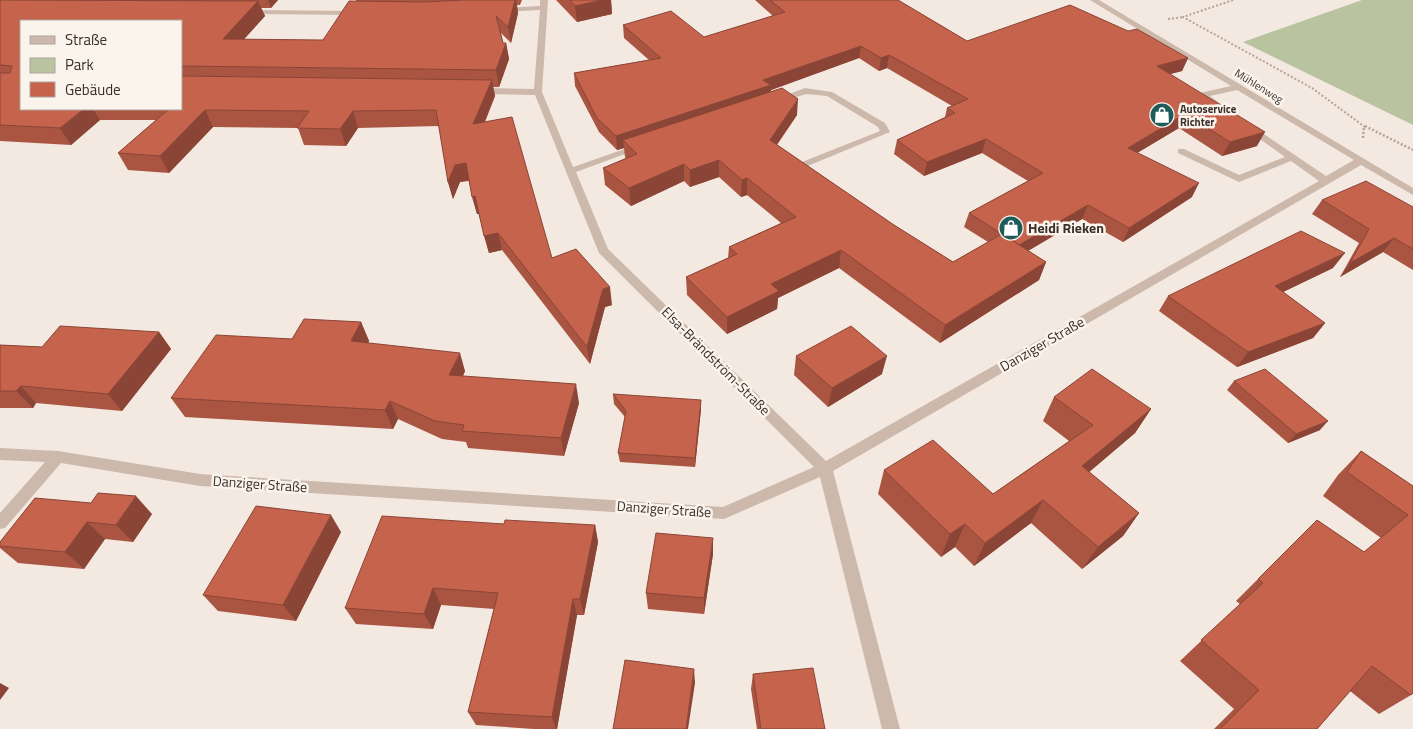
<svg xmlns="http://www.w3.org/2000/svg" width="1413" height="729" viewBox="0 0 1413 729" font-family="'Titillium Web',sans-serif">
<rect width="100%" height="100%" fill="#f3e9e1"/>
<!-- green -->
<path fill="#b9c3a0" d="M1362,0h51v125l-170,-83z"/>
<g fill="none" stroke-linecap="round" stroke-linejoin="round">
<!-- path-far1 -->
<g stroke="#b8a396" stroke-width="2" stroke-dasharray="2 2" stroke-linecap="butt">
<path d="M1233,0l-50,17 129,71 53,39"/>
<path d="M1168,19l15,-2"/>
</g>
<!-- path -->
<g stroke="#b8a396" stroke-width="2.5" stroke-dasharray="2 2" stroke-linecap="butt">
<path d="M1365,126l48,24"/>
<path d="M1363,138l1,-12"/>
</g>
<!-- minor -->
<g fill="#ccb9ac" fill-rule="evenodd">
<path d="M540,0h8l-6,92 31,75 63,-22 3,-1 5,3 -68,25 32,77 218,212 493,-280 -28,-20 -52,21 -61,-29v-4h6l55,26 46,-18 -39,-28 -2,-2 5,-3 77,52 28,-16 -117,-70 -27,6 11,8 -7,2 -14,-9v-4l31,-7 -141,-86h9l314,188v7l-52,-30 -528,306 67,258h-18l-62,-252 -96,42 -524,-33 -139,-23 -56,65 -5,1v-16l45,-51 -45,-2v-12l58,3 142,23 523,33 91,-40 -215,-214 -64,-158 -56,-1 -4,-3 4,-3 55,1 6,-79 -38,2 -4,-2 4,-2 38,-2z"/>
<path d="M244,10l113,1 4,2 -4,2 -110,-1 -4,-2z"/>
<path d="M805,88l27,4 53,31 5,9 -92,38h-6v-4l88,-35 -2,-4 -51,-31 -21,-2 -28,9 -4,-3z"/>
</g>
</g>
<!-- wall -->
<g fill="#a95542" fill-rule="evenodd">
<path d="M0,0h278l-7,8h-10l4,8 -22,24h80l33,-39v-1h166l-2,5h-3l1,8 -7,30 -10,-10 2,10h3l3,16 -10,28h-6l2,9 -10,26 67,136 60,47 -7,2 -15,57 -88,-114 -13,3 -10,-39h-2l-8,-33 -9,1 -7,17 -5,-17 -9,-56 -81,2 -12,18 -42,-1 -6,-17 -85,-1 -44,46 -41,-3 -10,-17 38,-33h-56l-29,25 -71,-4zM181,21v88h-160z"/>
<path d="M556,0h55l1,14 -35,8z"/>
<path d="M755,0h143l69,41 221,17 -6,13 -12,3 87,72 -35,10 -43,-28 -42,25 55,44 -69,45 -41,-23 -54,32 18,11 -7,18 -99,63 -101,-75 -61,30 -1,11 -50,25 -40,-39 -1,-18 42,-19 1,-11 52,-24 -34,-28 -6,2 -22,-20 -29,10 -6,-6 -53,25 -26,-21 -2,-17 23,-10 -1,-1 -1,-9 -7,2 -18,-18 -24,-46 -1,-13 75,-13 -25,-22 -1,-13 81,12 69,-21zM859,58l20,13 8,-3 65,38 -5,2 -2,9 -48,23 -3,14 30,22 58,-23 46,28 -59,32 -5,14 24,15 -35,20 -59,-37 -117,-80 20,-30 -27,-23 1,-2z"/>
<path d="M1322,200l91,7v63l-30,-18 -43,25 19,-34 -47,-29z"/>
<path d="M1333,268l-50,24 42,31 -12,15 -76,29 -78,-56 9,-15z"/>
<path d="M361,322l8,19 -1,2 97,28 -2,5 116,27 -15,53 -96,-8 -2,-6 -24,-3 -44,-20 -5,10 -208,-12 -14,-19 121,-59z"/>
<path d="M159,332l12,17 -49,62 -86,-8 -3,5h-33v-63l42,2z"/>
<path d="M796,356l86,18 -54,33 -34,-32z"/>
<path d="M1234,381l86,49 -32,13 -61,-53z"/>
<path d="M613,394l88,15 -6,58 -75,-5 -2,-9 7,-36 -11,-13z"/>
<path d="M1054,397l97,12 -16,24 -46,39 50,41 -16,23 -41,33 -51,-46 -57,43 -19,-19 -14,10 -63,-63 6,-24 109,24 76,-53 -26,-20z"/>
<path d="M1361,451l52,35 -2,209 -32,19 -29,-23 -33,38h-103l20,-20 -54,-48 60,-57 -4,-3 81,-81 47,32 17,-14 -58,-42 15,-21z"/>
<path d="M35,498l117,16 -19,28 -28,-3 -21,30 -66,-6 -18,-15v-6z"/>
<path d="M504,524l91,1 3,17 -14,73h-7l-20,114h-23l-58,-4 -8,-13 26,-103 -53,-4 -8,24 -77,-5 -11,-16z"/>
<path d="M341,532l-45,89 -78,-10 -15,-16z"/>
<path d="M713,554l-9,60 -56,-5 -2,-16z"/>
<path d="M753,674l72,55h-68l-6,-40z"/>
</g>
<!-- shaded-wall -->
<g fill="#8a4536">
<path d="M268,0h10l-7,8z"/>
<path d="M515,0h1l2,13 -7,30 -3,-16z"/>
<path d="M603,0h8l1,14 -35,8 -2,-16z"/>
<path d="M258,1l7,15 -35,39 -7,-16z"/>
<path d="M506,43l3,16 -10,28 -3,-17z"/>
<path d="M861,46l-2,12 -88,32 -1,8 -147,42 1,8 -7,2 -1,-14 147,-56z"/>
<path d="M889,55l-2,13 -8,3 2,-13z"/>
<path d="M1188,58l-6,13 -31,8 6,-13z"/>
<path d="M492,80l3,16 -18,44 -4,-16z"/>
<path d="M798,99l-1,16 -29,42 2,-17z"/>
<path d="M84,109h9l7,11 -29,25 -11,-17z"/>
<path d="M205,110l8,17 -44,46 -9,-17z"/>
<path d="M353,111l5,17 -12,18 -6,-17z"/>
<path d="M1185,114l-6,14 -57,34 6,-14z"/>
<path d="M1265,132l-8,14 -35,10 8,-14z"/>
<path d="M986,139l-4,14 -58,23 3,-14z"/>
<path d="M719,160v17l-29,10v-17z"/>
<path d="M466,163l4,17 -10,2 -7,17 -5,-17 7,-17z"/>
<path d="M684,164v17l-53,25 -2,-18z"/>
<path d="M747,178v17l-6,2 1,-17z"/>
<path d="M1199,183l-7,14 -69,45 6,-14z"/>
<path d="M475,196l4,18h-2l-5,-17z"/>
<path d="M1088,205l-6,14 -68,40 5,-14z"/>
<path d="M498,233l4,17 -13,3 -5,-17z"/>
<path d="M1394,238l-11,14 -43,25 10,-14z"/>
<path d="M841,250l-2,18 -61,30 -1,11 -50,25v-17l44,-33z"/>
<path d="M1345,253l-12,15 -69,33 11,-15z"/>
<path d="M1046,262l-7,18 -99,63 5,-18z"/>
<path d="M610,287l2,18 -7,2 -15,57 -3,-17 16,-58z"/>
<path d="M361,322l8,19 -9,18 -9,-18z"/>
<path d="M1325,323l-12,15 -76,29 11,-15z"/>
<path d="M159,332l12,17 -49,62 -14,-17z"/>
<path d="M460,353l5,18 -10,22 -6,-18z"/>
<path d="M887,356l-5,18 -54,33 4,-19z"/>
<path d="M576,384l3,19 -15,53 -3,-18z"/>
<path d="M21,386l15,17 -3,5 -17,-17z"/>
<path d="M701,400v9l-6,58v-9z"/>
<path d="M390,401l8,18 -5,10 -8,-19z"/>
<path d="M1151,409l-16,24 -67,57 14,-24z"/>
<path d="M1328,421l-8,9 -32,13 8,-9z"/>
<path d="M136,496l16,18 -19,28 -17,-17z"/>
<path d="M1043,500l-12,23 -57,43 11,-23z"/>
<path d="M1139,513l-16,23 -41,33 16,-22z"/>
<path d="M331,515l10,17 -45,89 -13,-16z"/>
<path d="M87,522l18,17 -21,30 -19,-17z"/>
<path d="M965,524l-10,23 -14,10 9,-23z"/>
<path d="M595,525l3,17 -14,73 -4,-16z"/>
<path d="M713,538v16l-9,60v-16z"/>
<path d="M433,588l8,17 -8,24 -9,-15z"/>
<path d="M573,599l4,16 -20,114h-1l-4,-12z"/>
<path d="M694,669l1,14 -7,46h-2z"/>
<path d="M0,683l9,5 -9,12z"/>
</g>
<!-- building -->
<g fill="#c5634d" stroke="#8a4536">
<path d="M0,0l258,1 -35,38 100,1 26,-39 75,1 40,-2h51l-7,27 -12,-11 7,27h3l-10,27 -315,-4v-45h-160v88h63l-24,19 -60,-3v-52h10l2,-7 -12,-1z"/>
<path d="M570,0h33l-28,6z"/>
<path d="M770,0h128l69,41 103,-36 58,26 9,-2 51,29 -31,8 108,66 -35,10 -45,-28 -57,34 71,35 -70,45 -41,-23 -69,40 -50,-32 74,-40 -57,-34 -59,23 -30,-22 58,-27 -8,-5 21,-9 -79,-44 -8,3 -20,-12 -98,34 8,5 -155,51 -19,-18 -23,-45 87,-15 -38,-33 48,-14 33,26 81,-25z"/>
<path d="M181,76l311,4 -19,44 39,-7 40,141 24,-9 34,38 -7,2 -16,58 -89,-114 -14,3 -9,-40 -3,1 -6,-34 -11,2 -7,17 -12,-72 -83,1 -13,18 -43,-1 12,-17 -104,-1 -45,46 -42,-3 51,-44h12z"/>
<path d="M782,88l16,11 -28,41 124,85 59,37 49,-28 44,28 -101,63 -104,-75 -70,34 8,7 -52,26 -41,-40 51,-23 -8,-7 67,-30 -49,-39 -5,2 -23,-20 -29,10 -6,-6 -55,24 -26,-20 34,-14 -14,-14z"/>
<path d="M1366,181l47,26v42l-19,-11 -44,25 19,-34 -47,-29z"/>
<path d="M1301,231l44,22 -70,33 50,37 -77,29 -80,-56z"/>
<path d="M304,319l57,3 -10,19 109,12 -11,22 127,9 -15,54 -99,-7 2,-6 -29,-4 -45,-20 -5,9 -214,-12 45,-63 76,4z"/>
<path d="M60,326l99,6 -51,62 -87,-8 -5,5h-16v-46l42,2z"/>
<path d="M851,326l36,30 -55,32 -36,-32z"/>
<path d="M1092,369l59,40 -69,57 57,47 -41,34 -55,-47 -58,43 -20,-19 -15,10 -66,-64 49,-30 60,54 100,-69 -39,-28z"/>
<path d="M1265,369l63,52 -32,13 -62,-53z"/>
<path d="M613,394l88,6 -6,58 -77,-5 8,-42z"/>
<path d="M1361,451l52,35v207l-2,2 -39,-29 -55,63h-97l39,-39 -58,-50 62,-57 -5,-4 59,-59 47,32 44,-37 -61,-43z"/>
<path d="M98,493l38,3 -20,29 -29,-3 -22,30 -65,-6v-4l35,-44 56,5z"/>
<path d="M256,506l75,9 -48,90 -80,-10z"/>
<path d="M382,516l122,8 1,-4 90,5 -15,74h-7l-21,118 -84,-5 30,-119 -65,-5 -9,26 -79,-6z"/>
<path d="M656,533l57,5 -9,60 -58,-5z"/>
<path d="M625,660l69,9 -8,60h-73z"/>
<path d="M813,668l12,61h-64l-8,-55z"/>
</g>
<!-- icons -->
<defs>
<symbol id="shop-disc" viewBox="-11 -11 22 22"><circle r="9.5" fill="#205b5c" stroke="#fbf4ed"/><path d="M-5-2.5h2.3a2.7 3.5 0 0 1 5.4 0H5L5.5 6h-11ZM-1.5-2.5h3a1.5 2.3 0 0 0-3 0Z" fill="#fff"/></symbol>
</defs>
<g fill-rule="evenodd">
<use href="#shop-disc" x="1148" y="101" width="28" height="28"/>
<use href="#shop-disc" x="997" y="214" width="28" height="28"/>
</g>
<g text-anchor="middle" stroke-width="5" stroke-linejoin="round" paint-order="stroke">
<!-- far-street labels -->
<g font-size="11" fill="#3a2f2b" stroke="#fbf4ed">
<text transform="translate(1259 86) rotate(32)" y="4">Mühlenweg</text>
</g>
<!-- far-poi labels -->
<g font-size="11" font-weight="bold" fill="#3a2f2b" stroke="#fbf4ed" text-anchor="start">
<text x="1180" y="113">Autoservice<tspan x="1180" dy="13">Richter</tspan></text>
</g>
<!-- poi labels -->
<g font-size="14" font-weight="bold" fill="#3a2f2b" stroke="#fbf4ed" text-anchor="start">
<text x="1028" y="233">Heidi Rieken</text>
</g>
<!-- street labels -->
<g font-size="14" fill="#3a2f2b" stroke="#fbf4ed">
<text transform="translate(1042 344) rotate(-30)" y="5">Danziger Straße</text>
<text transform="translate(716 361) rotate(45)" y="5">Elsa-Brändström-Straße</text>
<text transform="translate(260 484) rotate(4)" y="5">Danziger Straße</text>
<text transform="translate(664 509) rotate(4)" y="5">Danziger Straße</text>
</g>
</g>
<!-- legend -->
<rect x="20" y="20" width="162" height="90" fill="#fbf4ed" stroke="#aea59f"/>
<rect x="30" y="36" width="25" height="8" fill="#ccb9ac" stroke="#aea59f"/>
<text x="65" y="45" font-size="15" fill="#3a2f2b">Straße</text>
<rect x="30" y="58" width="25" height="15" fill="#b9c3a0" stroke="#aea59f"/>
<text x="65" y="70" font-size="15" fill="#3a2f2b">Park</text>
<rect x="30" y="82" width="25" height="15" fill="#c5634d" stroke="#aea59f"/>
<text x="65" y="95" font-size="15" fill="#3a2f2b">Gebäude</text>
</svg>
